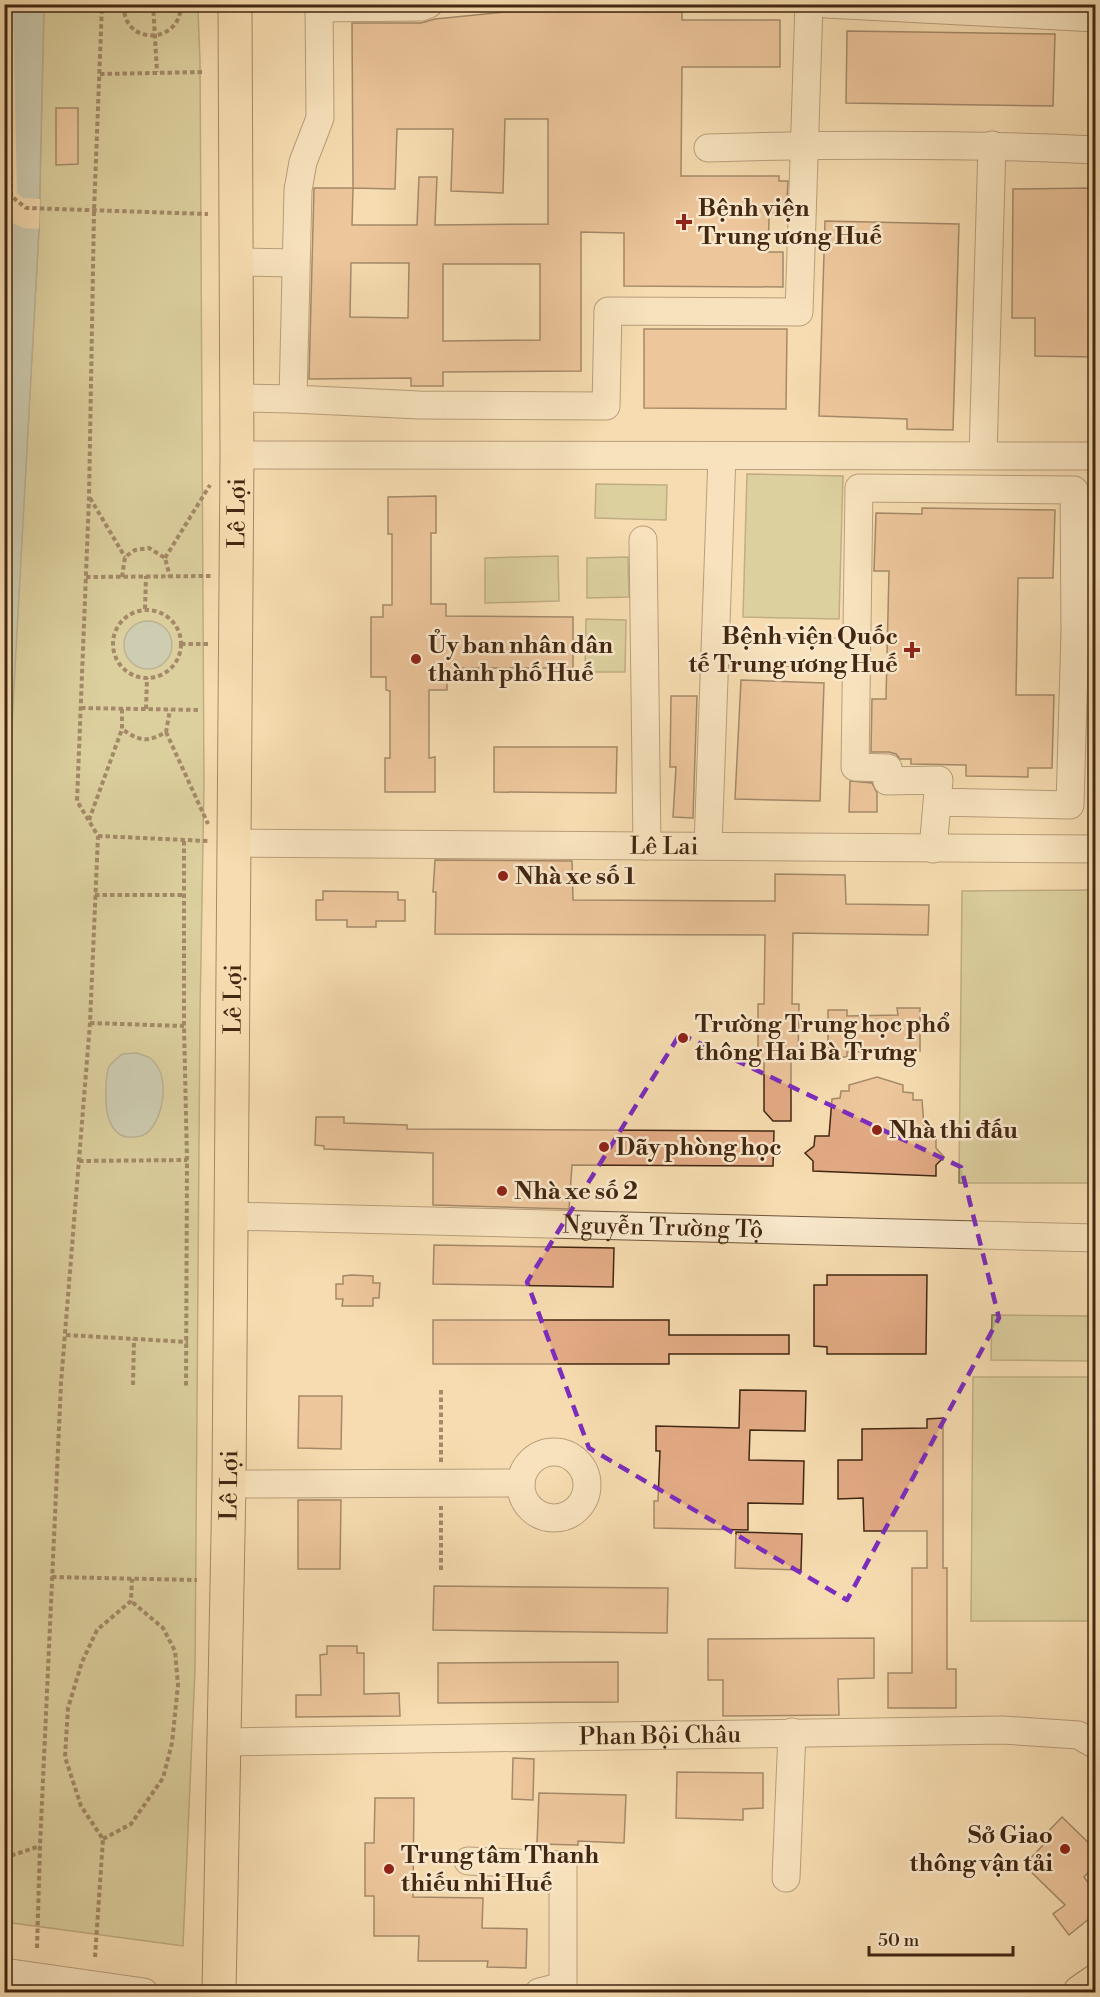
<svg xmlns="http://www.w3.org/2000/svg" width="1100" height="1997" viewBox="0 0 1100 1997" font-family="'Libre Bodoni',serif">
<rect width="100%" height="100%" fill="#f6dcb0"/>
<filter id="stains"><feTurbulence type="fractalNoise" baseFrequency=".00333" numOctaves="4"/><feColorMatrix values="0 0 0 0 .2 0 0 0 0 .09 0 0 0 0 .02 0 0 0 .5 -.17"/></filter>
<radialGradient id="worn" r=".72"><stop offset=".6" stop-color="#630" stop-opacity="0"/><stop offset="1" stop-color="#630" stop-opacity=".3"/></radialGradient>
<!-- green -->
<g fill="#bec08a" stroke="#80744e" stroke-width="1.5">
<path d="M44,5h153l1,5 2,51 4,725 -4,227 -5,657 -12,276 -178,-24 -1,-1070 35,-623z"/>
<path d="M747,474l96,2 -4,143 -96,-2z"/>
<path d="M596,484l71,1 -1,35 -71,-2z"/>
<path d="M558,556l1,45 -74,2v-45z"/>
<path d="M628,557l1,40 -42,1v-40z"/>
<path d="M586,619l40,1 -1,52h-40z"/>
<path d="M1095,890v293h-136l3,-292z"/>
<path d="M992,1315l98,1 -1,45 -98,-1z"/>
<path d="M973,1377h122v244h-124z"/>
</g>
<!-- water -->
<g fill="#9ebab3" stroke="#797f73" stroke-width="1.5">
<path d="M44,4l-5,225 -34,623 -1,-847z"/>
<circle cx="148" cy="645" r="24"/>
<path d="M137,1053c4,2 10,3 13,5 20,16 15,55 0,72 -4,5 -10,7 -16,7 -20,3 -27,-17 -28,-34 0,-9 -1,-27 3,-36 3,-5 10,-10 13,-13z"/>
</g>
<!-- pier -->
<path fill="#f6dcb0" d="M5,4l8,1 4,188 6,5 17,1 -1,30 -16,-1 -10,-5 -7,-14z"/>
<!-- building -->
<g fill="#e2aa84" stroke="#422712" stroke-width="1.5" fill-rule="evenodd">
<path d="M505,12h177v8h98v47h-98l-1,109h98v5h9l-2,33 -17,-1v7l-1,32h15v35l-159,-1v-53l-43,-1v139l-138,1v14h-32v-8l-102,1 5,-191h39l-1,-165h69l14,-4zM505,119h43v105l-113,1 2,-48h-18l-2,48h-65l1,-37 42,1 2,-60h56l-2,62 52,2zM351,263h58l-1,55 -58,-1zM443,264h97v76l-97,1z"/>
<path d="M847,31l208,3 -2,72 -207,-3z"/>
<path d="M56,108h22v56l-22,1z"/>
<path d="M1095,188v169l-60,-1v-38h-23l1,-129z"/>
<path d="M825,221l134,3 -6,206 -46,-1v-10l-88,-3z"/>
<path d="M644,329h143l-1,80 -142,-1z"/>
<path d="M436,496v37h-5v71h15v12l127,1v51h-112v8h-14v14h-18v68l6,-1v35h-50v-34h5v-67l-4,-1v-13h-15v-60h12v-12h9v-71h-4v-37z"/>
<path d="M922,508l133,2 -2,68h-35l-2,117h38l-2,73h-24v9l-62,-1v-11l-55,-1v-5h-11l-4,-5 -7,-2h-18l1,-53h14l3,-128h-15l2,-58 46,1z"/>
<path d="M741,680l83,3 -4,118 -85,-2z"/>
<path d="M671,696h26l-4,122 -20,-1 3,-50h-6z"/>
<path d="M494,747h123l-1,46 -122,-1z"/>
<path d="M850,781l22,2 5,10v19h-28z"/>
<path d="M435,860l137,1 1,39 202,1v-27l70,1 1,29 83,1 -1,30 -135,-2 -1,71h7l-1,57h-7v60h-18l-9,-10v-51h-6v-56h6l1,-69 -330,-1 1,-42h-3z"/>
<path d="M323,891l75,1v8h7v21h-29v6h-29v-7h-31v-20h7z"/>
<path d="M897,1008h23v43l-73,1v5h-19v-47h19v6l51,-1z"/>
<path d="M877,1077l26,8v7l10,1v7h9l3,38h11v10l8,9 -8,8v11l-123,-5v-10l-8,-8 9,-7 1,-10h14l3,-37 8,-1 1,-7h8v-6z"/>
<path d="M316,1117h28v6l63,2v4l367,2 -1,35 -201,-1 -3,44 -136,-4v-52l-109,-4v-3l-9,-1z"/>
<path d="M434,1245l180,3 -1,39 -180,-3z"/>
<path d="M351,1275l22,1v7h7l-1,15h-6v8h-31l1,-7h-7v-15h7v-8z"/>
<path d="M827,1275h100l-1,79h-99v-7l-13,-1v-61h13z"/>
<path d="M433,1320h236v15h120v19h-120v10h-236z"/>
<path d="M740,1390l66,1 -1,40 -55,-1 -1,30 55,1 -1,43 -55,-1v27l-94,-2v-27h4l2,-50h-4v-25l83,2z"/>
<path d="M299,1396h43l-1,53 -43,-1z"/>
<path d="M943,1418v150h4v101h9v39h-68v-35h24v-105h15v-37h-63l-1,-33 -25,1v-39h24v-31l65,-1v-9z"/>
<path d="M298,1500h43l-1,69h-42z"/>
<path d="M736,1532l66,2 -1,36 -66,-2z"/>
<path d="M434,1586l234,2 -1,45 -234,-3z"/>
<path d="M874,1638v40l-36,1 1,36 -116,1v-36h-15v-41z"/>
<path d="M327,1646h30v7h7v41l35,-1 1,23 -104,1v-22h25l-1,-40 7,-1z"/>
<path d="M618,1662v40l-180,1v-40z"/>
<path d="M513,1758l21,1 -1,41 -21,-1z"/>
<path d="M677,1772l86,1v35l-20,1v11l-67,-2z"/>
<path d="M539,1793l87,2 -2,48 -46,-2v4l-41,-1z"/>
<path d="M375,1798h39l-1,99 70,1 -1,30 45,1 -1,39 -39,-1 1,-6h-70l1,-25h-45v-40h-9v-53h9z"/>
<path d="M1062,1817l33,32v16l-11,12 11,15v22l-26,21 -16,-21 12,-9 -41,-40 20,-21 -4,-4z"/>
</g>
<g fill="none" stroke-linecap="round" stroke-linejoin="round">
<defs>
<g id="minor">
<path d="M319,4l1,114 -17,44 -5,28 -5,209 126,6 187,1 2,-95 191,1 10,-308"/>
<path d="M826,4l270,14"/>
<path d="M319,8l102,-1 8,-3"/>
<path d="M708,148c129,-4 258,-4 388,2"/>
<path d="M236,262l59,1"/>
<path d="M236,398l57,1"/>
<path d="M237,455l859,1"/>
<path d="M983,455l9,-310"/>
<path d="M643,540l4,306"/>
<path d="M736,653l120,-1"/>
<path id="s1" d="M234,843l862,6"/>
<path d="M708,846l14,-390"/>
<path d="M933,849l6,-69 -52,1 1,-13 -33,-1 4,-279 215,2 1,141 -5,174 -133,-3"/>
<path id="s2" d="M231,1216l865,22"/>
<circle cx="554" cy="1485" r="33"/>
<path d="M229,1484l292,-1"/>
<path id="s3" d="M224,1742l779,-12 75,5 18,10"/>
<path d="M468,1861l95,4v121l-24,6"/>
<path d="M786,1878l6,-146"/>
<path d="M4,1972l140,20"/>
</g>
<g id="major">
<path id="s4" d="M219,1992l10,-508 5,-641 3,-388 -2,-451"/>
<path d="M1080,1992l16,-11"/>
</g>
</defs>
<!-- minor casing -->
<use href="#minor" stroke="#6f543a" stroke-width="29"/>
<!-- major casing -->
<use href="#major" stroke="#422712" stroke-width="35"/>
<!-- path -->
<g stroke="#422712" stroke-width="4" stroke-dasharray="4.5 3" stroke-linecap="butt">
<path d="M7,4l4,192 15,12 182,6"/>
<path d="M153,4l4,68"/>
<path d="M124,5c-2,40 56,41 57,0"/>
<path d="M102,7l100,-2"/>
<path d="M100,74l105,-2"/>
<path d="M90,498l35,59"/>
<path d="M165,558l45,-73"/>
<path d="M86,577l125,-1"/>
<path d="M122,577l3,-20 10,-7 14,-2 16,10 5,19"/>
<path d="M145,609l1,-33"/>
<circle cx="147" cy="644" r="34"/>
<path d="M181,644h29"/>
<path d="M81,708l120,2"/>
<path d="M122,709v20c17,12 25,14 44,3l4,-22"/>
<path d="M146,709l1,-31"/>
<path d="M166,732l42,92"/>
<path d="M89,820l33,-91"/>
<path d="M98,836l110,5"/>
<path d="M184,841v185l3,134 -1,228"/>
<path d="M95,895h89"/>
<path d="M90,1023l94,3"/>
<path d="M79,1161l108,-1"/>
<path d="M66,1335l122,7"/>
<path d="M133,1385l1,-46"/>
<path d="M441,1462v-74"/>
<path d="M441,1570v-64"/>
<path d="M52,1577l145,3"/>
<path d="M103,1839l28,-15 32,-46 9,-35 6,-58 -3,-34 -12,-23 -32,-27"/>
<path d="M4,1858l36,-12"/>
<path d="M37,1948l3,-102 21,-463 29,-360 8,-187 -21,-35 12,-303 5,-287 8,-207"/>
<path d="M95,1957l8,-118 -22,-33 -16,-49 3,-49 14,-46 15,-32 34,-29 1,-22"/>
</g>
<!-- minor -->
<use href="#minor" stroke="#f9e8cc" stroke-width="27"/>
<!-- major -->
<use href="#major" stroke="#f6dcb0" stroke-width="33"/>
</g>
<!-- marked area -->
<path d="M0 0H1100V1997H0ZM680,1034l281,133 38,151 -152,282 -258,-152 -62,-166z" fill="#f6dcb0" fill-opacity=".55" fill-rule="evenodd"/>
<path fill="none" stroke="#7b2cbf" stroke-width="4.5" stroke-dasharray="12 8" stroke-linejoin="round" d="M680,1034l281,133 38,151 -152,282 -258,-152 -62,-166z"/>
<!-- markers -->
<g fill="#8f2418" stroke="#f9e8cc" stroke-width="2">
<path d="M681 213h6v6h6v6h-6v6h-6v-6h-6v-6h6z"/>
<path d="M909 641h6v6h6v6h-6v6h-6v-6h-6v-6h6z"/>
<circle cx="416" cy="659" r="6"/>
<circle cx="503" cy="876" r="6"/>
<circle cx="683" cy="1038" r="6"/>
<circle cx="877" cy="1130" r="6"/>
<circle cx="604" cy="1147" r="6"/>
<circle cx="502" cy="1191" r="6"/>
<circle cx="1065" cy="1849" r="6"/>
<circle cx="389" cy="1869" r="6"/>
</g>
<g text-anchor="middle" stroke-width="5" stroke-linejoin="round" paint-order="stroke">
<!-- poi labels -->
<g font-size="24" font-weight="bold" fill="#422712" stroke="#f9e8cc" text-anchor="start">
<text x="698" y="216">Bệnh viện<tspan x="698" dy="28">Trung ương Huế</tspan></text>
<text x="898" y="644" text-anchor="end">Bệnh viện Quốc<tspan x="898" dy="28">tế Trung ương Huế</tspan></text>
<text x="428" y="653">Ủy ban nhân dân<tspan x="428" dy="28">thành phố Huế</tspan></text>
<text x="515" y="884">Nhà xe số 1</text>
<text x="695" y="1032">Trường Trung học phổ<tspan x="695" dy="28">thông Hai Bà Trưng</tspan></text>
<text x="889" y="1138">Nhà thi đấu</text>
<text x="616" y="1155">Dãy phòng học</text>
<text x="514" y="1199">Nhà xe số 2</text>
<text x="1053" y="1843" text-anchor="end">Sở Giao<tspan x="1053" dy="28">thông vận tải</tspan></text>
<text x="401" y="1863">Trung tâm Thanh<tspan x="401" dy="28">thiếu nhi Huế</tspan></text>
</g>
<!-- street labels -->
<g font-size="24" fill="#422712" stroke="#f9e8cc">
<text dy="8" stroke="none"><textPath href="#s4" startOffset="1479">Lê Lợi</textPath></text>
<text dy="8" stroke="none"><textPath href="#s1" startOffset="430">Lê Lai</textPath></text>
<text dy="8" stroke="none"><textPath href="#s4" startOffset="993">Lê Lợi</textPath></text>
<text dy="8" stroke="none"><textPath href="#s2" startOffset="432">Nguyễn Trường Tộ</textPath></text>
<text dy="8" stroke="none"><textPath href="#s4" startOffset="507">Lê Lợi</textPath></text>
<text dy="8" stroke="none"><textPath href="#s3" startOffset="436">Phan Bội Châu</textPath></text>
</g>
</g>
<!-- margin -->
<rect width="1100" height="1997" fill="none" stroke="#f6dcb0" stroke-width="24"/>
<rect x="6" y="6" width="1088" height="1985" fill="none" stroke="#422712" stroke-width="3"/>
<rect x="12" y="12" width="1076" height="1973" fill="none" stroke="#422712" stroke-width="1.5"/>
<!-- scale -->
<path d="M869 1946v9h144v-9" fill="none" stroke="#422712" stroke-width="3"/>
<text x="878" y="1946" font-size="18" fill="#422712" stroke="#f9e8cc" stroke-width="4.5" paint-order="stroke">50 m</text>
<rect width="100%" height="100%" filter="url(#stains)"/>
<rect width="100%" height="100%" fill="url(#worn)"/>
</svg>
